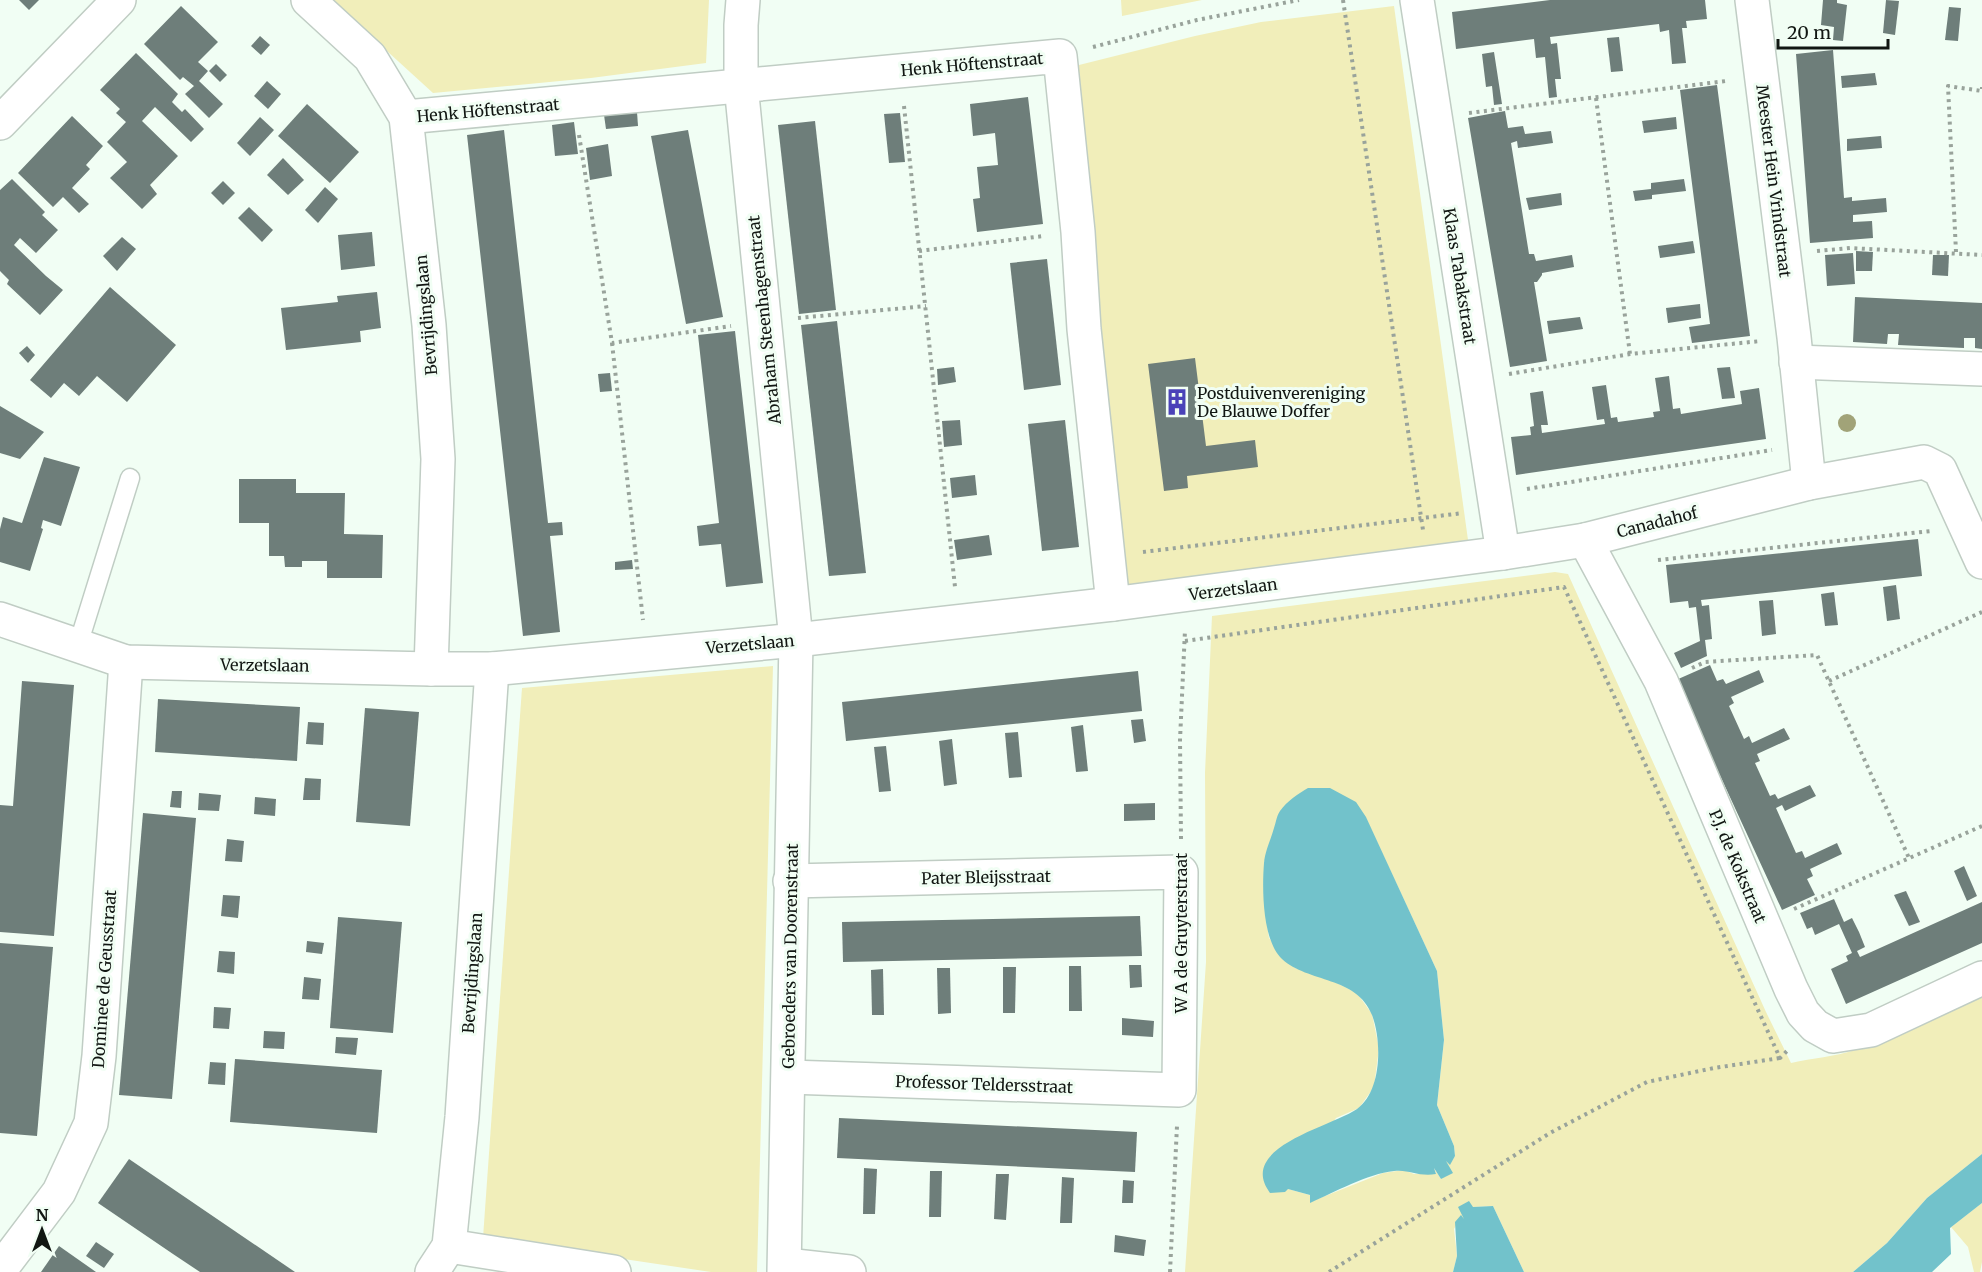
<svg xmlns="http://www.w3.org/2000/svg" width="1982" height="1272" viewBox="0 0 1982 1272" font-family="Merriweather,serif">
<rect width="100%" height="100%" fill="#f1fef4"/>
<!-- green -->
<g fill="#f1eeba" fill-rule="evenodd">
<path d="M331,0h378l-3,63 -115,15 -158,15z"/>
<path d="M1121,0h81l-80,16z"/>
<path d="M1394,6l74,534 -341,49 -52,-523 120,-30 66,-14z"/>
<path d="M1555,572l13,2 198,438 25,51c22,-5 43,-6 64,-13l127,-57v161l-55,44 -40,45 -34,29h-329l-31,-66 -19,1 3,4 -14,9 -2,-4 -7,13 3,27 -4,16h-268l21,-310 -1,-189 7,-157zM1366,818l71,153 7,69 -7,65 17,41 1,10 -5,8 -4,-3 -5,18 -7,-11 2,6h-22l-10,-4 -21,3 -73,29v-7l-22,-6 48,-71 23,-10 15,-21 5,-39 -7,-34 -15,-21 -32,-16 -30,-9 -26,-30 -3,-20 -2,-57z"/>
<path d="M773,666l-16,606h-46l-228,-34 39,-550z"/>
<path d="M1982,1203v59l-2,10h-6l-6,-25 -17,-20z"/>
</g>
<!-- water -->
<g fill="#72c2cb">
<path d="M1308,788h22l26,14 10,15 71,154 7,69 -7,65 17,41 1,10 -5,9 -4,-4 7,12 -12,6 -7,-11 2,6c-18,3 -27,-5 -42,-3 -27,3 -59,21 -84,32v-8l-22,-6 -3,3 -15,1c-34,-46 61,-66 87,-84 25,-18 25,-68 15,-94 -15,-39 -64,-32 -90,-56 -20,-19 -20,-70 -18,-96 1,-12 7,-24 10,-35 2,-6 3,-13 6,-17 7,-10 18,-17 28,-23z"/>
<path d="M1982,1154v49l-32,25 1,26 -19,18h-79l34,-29 40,-45z"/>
<path d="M1469,1201l4,6 20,-1 31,66h-71l4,-16 -2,-34 6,-7 3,4 -6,-12z"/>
</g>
<!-- building -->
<g fill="#6e7e7a">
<path d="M19,0h20l-10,10z"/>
<path d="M1550,0h155l2,19 -21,2 1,7h-5l4,35 -14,1 -3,-34 -9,2 -1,-8 -109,13 1,7 6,-1 4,36h-6l2,18 -8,1 -4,-41 -9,1 -2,-19 -78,10 -4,-37z"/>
<path d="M1823,0h14v3l10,2 -4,36 -10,-1 1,-13 -13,-2z"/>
<path d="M1886,0l13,1 -4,34 -12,-2z"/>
<path d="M181,6l37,36 -20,20 10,9 -9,10 24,23 -14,14 -24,-24 9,-8 -11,-9 -3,3 -36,-36z"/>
<path d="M1949,7l12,1 -3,33 -13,-1z"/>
<path d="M260,36l10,9 -9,10 -10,-9z"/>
<path d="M1619,37l4,34 -12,1 -4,-34z"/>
<path d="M1833,50l11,148 8,-1v4l34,-3 1,14 -34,3v7l19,-1 1,17 -63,5 -14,-189z"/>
<path d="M1494,52l8,52 -8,1 -2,-19 -6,1 -4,-33z"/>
<path d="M136,53l42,41 -6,8 10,10 3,-3 19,20 -13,13 -36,-35 -13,14 36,35 -28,29 7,9 -15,15 -32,-31 17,-16 -20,-20 19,-20 -10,-9 4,-4 -20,-19z"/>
<path d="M216,64l11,11 -7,7 -11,-11z"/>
<path d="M1875,73l2,12 -35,3 -1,-12z"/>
<path d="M267,81l14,13 -13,15 -14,-13z"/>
<path d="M1717,85l33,251 -58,7 -3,-16 21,-3 -30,-234z"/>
<path d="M1028,97l15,127 -66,8 -4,-33 7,-1 -3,-31 21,-2 -3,-32 -22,3 -3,-32z"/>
<path d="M307,104l52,48 -29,31 -52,-47z"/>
<path d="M1505,111l3,17 15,-2 2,8 26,-3 2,12 -35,5 -1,-7 -6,2 18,111h5l2,7 36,-6 2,12 -32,6v2l-5,7h-3l13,79 -37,6 -42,-249z"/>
<path d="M637,112l1,14 -32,3 -2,-14z"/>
<path d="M900,113l5,49 -16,1 -5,-49z"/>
<path d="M72,116l31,30 -17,19 4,4 -18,19 17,16 -10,9 -16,-16 -10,10 -35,-34z"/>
<path d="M260,117l14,13 -24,26 -13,-13z"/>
<path d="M1676,117l1,12 -33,4 -2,-12z"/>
<path d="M815,121l21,189 -37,4 -21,-189z"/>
<path d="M574,122l4,32 -23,2 -3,-31z"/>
<path d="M504,130l44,393 14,-1 1,13 -13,1 10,96 -37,4 -56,-501z"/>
<path d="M688,130l35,187 -37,7 -35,-188z"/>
<path d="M1881,136l1,12 -35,3v-12z"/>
<path d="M608,144l4,32 -22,4 -4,-32z"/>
<path d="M283,158l21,22 -16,15 -21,-20z"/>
<path d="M12,179l33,33 -3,3 16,15 -22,23 -16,-15 -6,7 32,31 17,14 -23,25 -33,-31 2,-4 -9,-9v-81z"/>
<path d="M1684,179l2,12 -34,4v4l-17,2 -2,-10 18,-2v-6z"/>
<path d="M223,181l12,12 -12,12 -12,-12z"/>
<path d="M325,187l13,12 -20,24 -13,-13z"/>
<path d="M1561,193l1,12 -33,5 -3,-12z"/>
<path d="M249,207l24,23 -11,12 -24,-24z"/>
<path d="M372,232l3,34 -34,4 -3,-35z"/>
<path d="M122,237l14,12 -19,22 -14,-15z"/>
<path d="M1693,241l2,12 -35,5 -2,-12z"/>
<path d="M1856,251l17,1 -1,19h-16z"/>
<path d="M1853,253l2,31 -28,2 -2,-31z"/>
<path d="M1933,255h16l-1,21 -16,-1z"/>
<path d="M1047,259l14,126 -37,5 -14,-127z"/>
<path d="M110,287l66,58 -49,57 -30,-26 -18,20 -15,-13 -13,15 -21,-18z"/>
<path d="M377,292l4,36 -21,3 1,11 -75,8 -5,-42 57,-6 -1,-6z"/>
<path d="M1855,297l127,6v46l-7,-1v-10h-11v10l-66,-3 1,-11h-11l-1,10 -34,-2z"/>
<path d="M1700,304l1,14 -33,5 -2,-15z"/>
<path d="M1580,317l3,12 -34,5 -2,-13z"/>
<path d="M837,321l29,252 -37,3 -28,-251z"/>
<path d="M735,331l28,252 -37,4 -5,-43 -22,2 -2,-20 22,-3 -21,-188z"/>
<path d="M27,346l8,9 -7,8 -9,-10z"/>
<path d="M1195,358l11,88 49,-6 3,27 -71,9 1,12 -24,3 -16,-127z"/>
<path d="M954,367l2,15 -18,3 -1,-16z"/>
<path d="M1730,367l5,31 -13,1 -5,-31z"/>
<path d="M610,373l2,18 -12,1 -2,-18z"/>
<path d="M1669,376l4,33 7,-1 1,6 61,-10 -2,-13 19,-3 7,51 -250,36 -5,-38 20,-2 -1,-8 4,-1 -4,-33 13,-2 5,34h-7l1,8 63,-9 -1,-5 -7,1 -5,-33 14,-2 5,33 6,-1 1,5 36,-5 -1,-5 7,-1 -5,-33z"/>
<path d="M0,406l44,26 -24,27 -20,-6z"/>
<path d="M960,420l2,25 -18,2 -2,-26z"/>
<path d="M1065,420l14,127 -37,4 -14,-127z"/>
<path d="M44,457l36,10 -19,59 -18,-6 -2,8 2,1 -13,42 -30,-9v-33l3,-12 19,6z"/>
<path d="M975,475l2,20 -25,3 -2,-20z"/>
<path d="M239,479h57v14h49l-1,41 39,1 -1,43h-55v-17h-25v6h-17l-1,-11h-15v-33h-30z"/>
<path d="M989,535l3,20 -35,5 -3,-20z"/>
<path d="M1918,539l4,37 -221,24 1,6 7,-1 3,34 -7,1 2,16 -26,12 -7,-15 26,-12 -4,-34 -7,1 -1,-7 -18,2 -4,-38z"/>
<path d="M632,560l1,9 -18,1v-8z"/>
<path d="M1896,585l4,34 -13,2 -4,-34z"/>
<path d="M1834,592l4,33 -13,1 -4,-32z"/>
<path d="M1773,600l3,34 -14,2 -3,-35z"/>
<path d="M1710,665l7,16 6,-2 3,5 33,-14 5,12 -33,15 3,6 -5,3 15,33 5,-3 3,7 32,-15 6,11 -33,15 3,7 -5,2 15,33 5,-2 3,5 32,-14 6,11 -31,15 -3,-6 -6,3 20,45 6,-2 3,7 32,-15 5,11 -32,15 3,7 -6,3 8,16 -33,15 -106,-230z"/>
<path d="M1138,671l4,40 -296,30 -4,-39z"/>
<path d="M22,681l52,4 -20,251 -54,-4v-127l13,1z"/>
<path d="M158,699l142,8 -3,54 -142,-9z"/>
<path d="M365,708l54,4 -9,114 -54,-4z"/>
<path d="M1143,719l3,22 -12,2 -3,-23z"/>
<path d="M308,722l16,1 -1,22 -17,-1z"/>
<path d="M1083,725l5,46 -12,1 -5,-45z"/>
<path d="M1018,732l4,45 -13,1 -4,-45z"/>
<path d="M952,739l5,45 -13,2 -5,-45z"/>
<path d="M886,746l5,45 -12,1 -5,-45z"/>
<path d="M305,778l16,1 -1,21h-17z"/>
<path d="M172,791h10l-1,17 -11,-1z"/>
<path d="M199,793l22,2 -2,16 -21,-1z"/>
<path d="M255,797l21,2 -1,17 -21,-2z"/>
<path d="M1155,803v17l-31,1v-17z"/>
<path d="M143,813l53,5 -24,281 -53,-4z"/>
<path d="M227,839l17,2 -2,21 -17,-1z"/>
<path d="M1964,866l13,30 -10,5 -13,-30z"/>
<path d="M1906,891l14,31 -11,4 -15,-31z"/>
<path d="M223,895l17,1 -2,22 -17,-2z"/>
<path d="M1834,899l10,23 8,-4 7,14 6,15 -8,4 3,6 122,-55v41l-136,61 -15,-35 17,-8 -2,-5 6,-3 -13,-29 -24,11 -3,-8 -5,2 -7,-16z"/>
<path d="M1140,916l2,40 -299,6 -1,-40z"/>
<path d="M338,917l64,5 -9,111 -63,-5z"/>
<path d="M307,941l17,2 -2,11 -16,-2z"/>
<path d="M0,943l53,4 -16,189 -37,-3z"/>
<path d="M219,951l16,1 -1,22 -17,-2z"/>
<path d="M1129,965h12l1,22 -12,1z"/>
<path d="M1069,966h12l1,45h-13z"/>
<path d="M1003,967h13l-1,46h-12z"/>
<path d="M937,968h13l1,45 -13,1z"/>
<path d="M883,969l1,46h-12l-1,-45z"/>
<path d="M304,977l17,2 -2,21 -17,-1z"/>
<path d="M214,1007l17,1 -2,21 -16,-1z"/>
<path d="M1122,1018l32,3 -1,16 -31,-2z"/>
<path d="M264,1031l21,1 -1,17 -21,-1z"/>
<path d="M336,1037l22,1 -2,17 -21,-2z"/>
<path d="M235,1059l147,11 -5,63 -147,-11z"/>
<path d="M210,1062l16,1 -1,22 -17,-1z"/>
<path d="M839,1118l298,14 -2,40 -298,-14z"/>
<path d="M129,1159l25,17 141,96h-95l-27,-18 -75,-51z"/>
<path d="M864,1168l13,1 -2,45h-12z"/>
<path d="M930,1171h12l-1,46h-12z"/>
<path d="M996,1174h13l-3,46 -12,-1z"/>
<path d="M1062,1177l12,1 -2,45h-12z"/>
<path d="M1123,1180l11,1 -1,22h-11z"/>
<path d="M1115,1235l31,5 -2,16 -30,-4z"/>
<path d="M96,1242l18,12 -10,14 -18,-12z"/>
<path d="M59,1246l37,26h-55z"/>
</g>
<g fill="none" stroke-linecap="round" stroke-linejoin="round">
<defs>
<path id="lane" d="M78,645l52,-167"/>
<g id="street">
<path d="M308,0l62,57 36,60 23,208 9,134 -7,210"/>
<path d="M743,0l-2,25v60l55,555 -12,632"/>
<path d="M1417,0l86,553"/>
<path d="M1752,0l42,337 15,146"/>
<path d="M406,117l654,-61 18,176 6,97 29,275"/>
<path d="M1796,362l186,7"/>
<path d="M1585,540l76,141 130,308 12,24 12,13 18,10 38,-6 111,-52"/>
<path d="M0,619l126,43 305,7h61l304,-29 317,-36 390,-51 82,-13 224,-57 115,-21 16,8 42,92"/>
<path d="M789,1077l390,13 2,-218 -391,9"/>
<path d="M449,1246l165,26"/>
<path d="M786,1265l63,7"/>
<path d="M0,1270l59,-78 32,-69 8,-67 27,-394"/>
<path d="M432,1272l17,-26 13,-129 30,-448"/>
</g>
<path id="secondary" d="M0,123l119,-123"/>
</defs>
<!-- lane casing -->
<use href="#lane" stroke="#c0cdc4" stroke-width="21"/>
<!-- street casing -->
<use href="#street" stroke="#c0cdc4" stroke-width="36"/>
<!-- secondary casing -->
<use href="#secondary" stroke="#c0cdc4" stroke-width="36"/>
<!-- path -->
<g stroke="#99a39b" stroke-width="4" stroke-dasharray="3 4.5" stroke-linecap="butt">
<path d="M1343,0l80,530"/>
<path d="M1093,47l104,-27 102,-20"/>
<path d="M1596,98l34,256"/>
<path d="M904,106l51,481"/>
<path d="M1469,113l257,-32"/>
<path d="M579,135l33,208 119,-17"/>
<path d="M919,251l125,-15"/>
<path d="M1817,251l33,-3 132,7"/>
<path d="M1956,252l-8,-166 34,5v-4"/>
<path d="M798,318l128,-12"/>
<path d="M612,343l31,277"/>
<path d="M1509,374l121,-20 131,-13"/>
<path d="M1527,489l245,-39"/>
<path d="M1143,552l320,-39"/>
<path d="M1658,560l273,-29"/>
<path d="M1185,641l379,-54 216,471 9,-9"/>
<path d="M1692,668l13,-6 112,-7 92,203"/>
<path d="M1829,681l153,-69"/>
<path d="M1181,839l-1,-99 5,-110"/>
<path d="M1794,909l188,-83"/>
<path d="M1170,1272l7,-146"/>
<path d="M1329,1272l221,-139 97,-51 67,-14 66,-10"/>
</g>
<!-- lane -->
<use href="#lane" stroke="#fff" stroke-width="18"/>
<!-- street -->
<use href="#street" stroke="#fff" stroke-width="33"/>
<!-- secondary -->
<use href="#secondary" stroke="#fff" stroke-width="33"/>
</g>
<!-- trees -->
<circle fill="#a1a378" cx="1847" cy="423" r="9"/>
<!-- icons -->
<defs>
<symbol id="building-bare" viewBox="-9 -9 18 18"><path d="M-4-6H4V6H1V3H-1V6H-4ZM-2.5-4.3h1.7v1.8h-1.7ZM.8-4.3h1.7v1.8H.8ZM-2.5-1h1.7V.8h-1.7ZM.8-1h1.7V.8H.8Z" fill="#4a42b8" stroke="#f1fef4" stroke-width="2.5" paint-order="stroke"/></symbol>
</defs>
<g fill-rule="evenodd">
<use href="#building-bare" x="1158" y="383" width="38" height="38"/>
</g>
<g text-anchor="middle" stroke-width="6" stroke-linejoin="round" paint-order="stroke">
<!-- street labels -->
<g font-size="16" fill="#111612" stroke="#f1fef4">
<text transform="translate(972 64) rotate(-5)" y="6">Henk Höftenstraat</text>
<text transform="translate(488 110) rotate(-5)" y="6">Henk Höftenstraat</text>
<text transform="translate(1774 181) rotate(83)" y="6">Meester Hein Vrindstraat</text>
<text transform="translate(1460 276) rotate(81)" y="6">Klaas Tabakstraat</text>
<text transform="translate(426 315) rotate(-95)" y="6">Bevrijdingslaan</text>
<text transform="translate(764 320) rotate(-96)" y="6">Abraham Steenhagenstraat</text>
<text transform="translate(1657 522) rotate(-14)" y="6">Canadahof</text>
<text transform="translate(1233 589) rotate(-7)" y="6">Verzetslaan</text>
<text transform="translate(750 644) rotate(-5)" y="6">Verzetslaan</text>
<text transform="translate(265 665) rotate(1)" y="6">Verzetslaan</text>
<text transform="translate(1738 866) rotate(67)" y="6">P.J. de Kokstraat</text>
<text transform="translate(986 877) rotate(-1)" y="6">Pater Bleijsstraat</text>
<text transform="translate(1181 933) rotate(-90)" y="6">W A de Gruyterstraat</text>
<text transform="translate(790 956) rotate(-89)" y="6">Gebroeders van Doorenstraat</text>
<text transform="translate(472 973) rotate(-86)" y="6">Bevrijdingslaan</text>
<text transform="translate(104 979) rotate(-86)" y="6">Dominee de Geusstraat</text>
<text transform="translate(984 1084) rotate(2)" y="6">Professor Teldersstraat</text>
</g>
<!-- poi labels -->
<g font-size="16" fill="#111612" stroke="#f1fef4" text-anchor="start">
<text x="1197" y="399">Postduivenvereniging<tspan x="1197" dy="18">De Blauwe Doffer</tspan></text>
</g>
</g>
<!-- north arrow -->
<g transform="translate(42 1230)" stroke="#f1fef4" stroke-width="4.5" paint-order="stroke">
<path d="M0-4.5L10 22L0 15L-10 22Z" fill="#111612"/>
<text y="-9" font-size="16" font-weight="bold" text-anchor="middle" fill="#111612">N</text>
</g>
<!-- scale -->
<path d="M1778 39v9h110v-9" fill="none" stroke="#111612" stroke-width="3"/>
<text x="1787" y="39" font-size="18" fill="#111612" stroke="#f1fef4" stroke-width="4.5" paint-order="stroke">20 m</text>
</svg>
